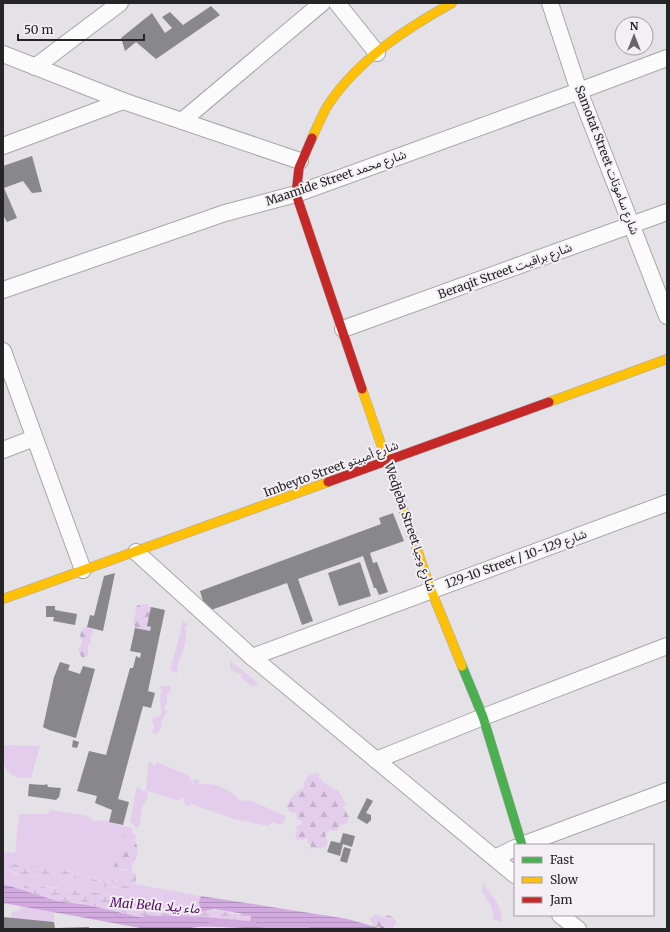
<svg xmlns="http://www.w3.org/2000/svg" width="670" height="932" viewBox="0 0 670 932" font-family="Merriweather,'Noto Sans Arabic',serif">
<defs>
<pattern id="forest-firs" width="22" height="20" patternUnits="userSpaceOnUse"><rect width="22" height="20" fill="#e4cdec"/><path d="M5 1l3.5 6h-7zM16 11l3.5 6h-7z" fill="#c3b0ca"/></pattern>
<pattern id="wetland-marsh" width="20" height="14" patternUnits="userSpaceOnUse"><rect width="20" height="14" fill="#e4cdec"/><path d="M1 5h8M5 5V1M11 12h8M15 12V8" fill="none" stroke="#c3b0ca"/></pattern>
<pattern id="water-rules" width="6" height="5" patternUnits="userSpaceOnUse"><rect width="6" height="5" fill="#d1a9de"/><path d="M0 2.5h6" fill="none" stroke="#b391be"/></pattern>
</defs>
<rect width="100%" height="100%" fill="#e5e2e7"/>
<!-- grass -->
<g fill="#e4cdec">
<path d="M183,621l5,4 -3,2c4,23 -8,28 -8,48l-2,-3 -5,-1z"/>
<path d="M230,661l28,22 -3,3h-3l-11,-8v-4l-8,-3 -3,-3z"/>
<path d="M162,686h8l1,5 -4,2v10l-3,4 3,4 -6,12 1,3 -3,6 -3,2 -4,-2 2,-6 -2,-6 3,-3h3l3,-3 -1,-20 2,-2 -2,-4z"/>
<path d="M8,745l32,1 -9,32c-5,-1 -13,0 -16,-1 -13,-8 -12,-17 -12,-31z"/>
<path d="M151,762l3,4 3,-4 32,14 4,8v-5h4l3,2 -2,2 2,2c10,-5 34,6 39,15l13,1 34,15 -2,6 -4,3 -7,-3 -5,4 -34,-7 -43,-15 -4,3 -3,-5v-4l-3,-1 -1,4 -33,-10 1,7 -6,8 -2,19 -4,3 -6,-7 7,-35 6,5 3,-1 2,-27z"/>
<path d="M51,810l37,6 6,5 9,-1 29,8 1,5 -3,6h-9l-6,27 2,5 12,-1 2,-5 2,2 -3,9 -6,1 3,3v5h-5l-11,-8 -1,4 -18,-2 -6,-4 -24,-5 -59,-8v-10l12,1 4,-39h28z"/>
<path d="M3,867l12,7 21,2 5,-2h12l9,5 24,-1 2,3 23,4 3,3 21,-4 66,12c-5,5 -10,9 -17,11 -13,3 -18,-3 -27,12l-9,-6 4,-7 -45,-12 -45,-6 -3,-2 -8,2 -4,-2 -5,2c-5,-3 -12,-4 -17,-1v4h-3l-19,-7z"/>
<path d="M483,883c10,16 18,18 19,39l-8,-2 -3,-14 -9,-15z"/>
<path d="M20,906l34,6v8l-2,2h-5l-36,-4 1,-6 9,-3z"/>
</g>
<!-- forest -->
<g fill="url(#forest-firs)">
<path d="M147,604l9,7 -6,20h-12l-3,-3 -2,-8 3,-6 -1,-6 3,-3z"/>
<path d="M87,627l6,2v5l-2,1v9l-3,1v10l-6,3 -4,-8 4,-7 -2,-8 2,-6z"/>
<path d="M316,773l4,1 -1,4 4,2v2l13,8h2l8,14 -3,3 6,10 -2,6 -6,2 -4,6 -8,-1 -4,4 3,9 -2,4 -16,2 1,-5 -3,-1v-4l-11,1 -2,-4 2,-5 -1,-4 6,-3v-3l-5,-2 -1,-6 -6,-1 -4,-5c4,-7 9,-17 18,-19v-7h2l1,-4 5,-3 2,1z"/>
<path d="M133,833l3,2 -1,5 3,9 -2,10 -7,11 -7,-1 -7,3 -2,-1 8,-32 4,-3 5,3z"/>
<path d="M376,914l8,4 2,-3 5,1 5,5v3l-4,5 -19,-3 -3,-7z"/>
</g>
<!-- wetland -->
<g fill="url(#wetland-marsh)">
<path d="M3,862l59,8 24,5 6,4 8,2 4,-2 6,2 2,-4 2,4h4l7,5 2,-1v-5l-4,-3 7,-1 2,-4 4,2v8l-1,2 1,4 -4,4 -8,-1 -13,-6 -7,2 -2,-3 -14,-3 -2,-3 -24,1 -9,-5 -31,2 -19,-9z"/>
<path d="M29,883c9,2 17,6 28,5l2,-2 3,2c27,4 57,5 81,17l5,-2 4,3 -4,7 9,6c9,-15 13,-9 27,-12 7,-2 12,-6 17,-11l-2,6 1,10c14,-2 18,-2 31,1 7,2 13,0 20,2v3l-3,5 -49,-4h-42l-18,-2 -60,-14 -22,-2 -32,-10 -1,-5h3z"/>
</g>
<!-- water -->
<path fill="url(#water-rules)" d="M3,884l54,17 31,4 51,12 18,2h42l49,4 3,-5 -1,-3 -36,-6 -14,3 -1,-10 2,-6 147,23 31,9 4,-2 2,3h-92l-26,-4 -2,4c-13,0 -69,-5 -77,0h-42l-143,-26z"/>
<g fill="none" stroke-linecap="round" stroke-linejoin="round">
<!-- stream -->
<g stroke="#d1a9de" stroke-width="5">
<path d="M146,918l53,1 55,5"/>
<path d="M262,925l45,4"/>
</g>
</g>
<!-- building -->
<g fill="#88888a">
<path d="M211,6l9,9 -64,44 -20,-17 -11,9 -4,-13 31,-25 13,20 7,-5 -10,-11 8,-5 13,13z"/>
<path d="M32,156l10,36 -10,1 -9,-12 -19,7 13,30 -10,4 -4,-7v-49z"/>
<path d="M393,513l11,28 -34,12 3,10 4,-1 11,30 -9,3 -3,-7h-2l-11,-32 -65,23 15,42 -11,4 -15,-42 -76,27 -8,-9 -3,-10 181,-67 -2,-6z"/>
<path d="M360,562l11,34 -32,10 -11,-33z"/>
<path d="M115,573l-12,58 -16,-4 3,-12 4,1 10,-40z"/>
<path d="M46,606h9v4l22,4 -2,11 -22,-4 1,-4h-8z"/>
<path d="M151,607l14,3 -17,81 7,2 -4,15 -8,-2 -25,93 11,3 -6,23 -14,-3 3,-12 -17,-7 2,-7 -20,-5 12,-40 17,4 24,-87h3l3,-12 4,2 1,-5 -11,-2 5,-23 15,3 1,-4 -4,-1z"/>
<path d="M60,662l10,3 -2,5 12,4 3,-8 12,3 -19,69 -27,-8 -6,-3 11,-50z"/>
<path d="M73,740l6,2 -2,6 -5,-1z"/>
<path d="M29,784l15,1 3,-1 1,3 13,1 -2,9 -3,3 -28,-4z"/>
<path d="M367,798l6,3 -7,12 5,2v5l-4,4 -10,-6z"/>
<path d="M343,833l12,3 -3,11 -9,-3 -3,12 -13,-4 4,-11 9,2z"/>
<path d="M344,847l7,2 -4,14 -7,-2z"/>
<path d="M3,917l51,5 1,6 34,-1v2h-86z"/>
</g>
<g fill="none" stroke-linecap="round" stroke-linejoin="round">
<defs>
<g id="street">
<path d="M337,3l40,50"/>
<path d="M550,3l29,88 88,225"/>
<path d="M3,54l120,47 177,60"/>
<path d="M35,67l85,-64"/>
<path d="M182,121l140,-118"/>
<path d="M3,146l120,-45"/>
<path d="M3,290l222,-77 71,-19 283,-103 88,-33"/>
<path d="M343,329l324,-117"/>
<path d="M3,351l80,219"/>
<path d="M3,450l31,-12"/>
<path d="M136,552l116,105 263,218"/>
<path d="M252,657l415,-154"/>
<path d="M376,760l107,-43 184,-71"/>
<path d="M522,845l145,-54"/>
<path d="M495,858l20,-10"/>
<path d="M560,915l18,14"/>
</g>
<path id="fast" d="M462,666l21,51 39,128"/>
<g id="slow">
<path d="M312,138c5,-11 10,-23 16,-33 30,-45 77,-76 124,-102"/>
<path d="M362,389l69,201 31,76"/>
<path d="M549,402l118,-43"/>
<path d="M3,599l325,-117"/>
</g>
<g id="jam">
<path d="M312,138l-13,30 -3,26 66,195"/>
<path d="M328,482l221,-80"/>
</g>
</defs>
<!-- street casing -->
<use href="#street" stroke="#a7a6a8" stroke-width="18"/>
<!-- fast casing -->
<use href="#fast" stroke="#a7a6a8" stroke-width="10"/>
<!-- slow casing -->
<use href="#slow" stroke="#a7a6a8" stroke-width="10"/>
<!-- jam casing -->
<use href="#jam" stroke="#a7a6a8" stroke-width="10"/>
<!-- street -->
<use href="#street" stroke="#fbfbfb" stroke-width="16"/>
<!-- fast -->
<use href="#fast" stroke="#4caf50" stroke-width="9"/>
<!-- slow -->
<use href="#slow" stroke="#ffc107" stroke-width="9"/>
<!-- jam -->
<use href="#jam" stroke="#c62828" stroke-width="9"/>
</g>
<g text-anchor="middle" stroke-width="4" stroke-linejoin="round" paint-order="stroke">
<!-- street labels -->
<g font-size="12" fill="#252426" stroke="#f3eff5">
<text transform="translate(607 160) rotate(69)" y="4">Samotat Street شارع ساموتات</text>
<text transform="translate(336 178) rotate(-19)" y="4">Maamide Street شارع محمد</text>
<text transform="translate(505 271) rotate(-20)" y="4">Beraqit Street شارع براقيت</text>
<text transform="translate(331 469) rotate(-20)" y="4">Imbeyto Street شارع أمبيتو</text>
<text transform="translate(410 527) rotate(71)" y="4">Wedjeba Street شارع وجبا</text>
<text transform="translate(516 559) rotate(-20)" y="4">129-10 Street / شارع 129-10</text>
</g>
<!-- water labels -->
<g font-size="13" font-style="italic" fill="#520663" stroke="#f3eff5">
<text transform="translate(155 905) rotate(4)" y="5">Mai Bela ماء بيلا</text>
</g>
</g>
<!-- border -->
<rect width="670" height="932" fill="none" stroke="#252426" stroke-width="8"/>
<!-- legend -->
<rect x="514" y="844" width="140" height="72" fill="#f3eff5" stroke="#a19ea2"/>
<rect x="522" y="857" width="20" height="6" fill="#4caf50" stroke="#a19ea2"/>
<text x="550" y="864" font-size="12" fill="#252426">Fast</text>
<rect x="522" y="877" width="20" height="6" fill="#ffc107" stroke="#a19ea2"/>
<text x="550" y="884" font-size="12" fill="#252426">Slow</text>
<rect x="522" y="897" width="20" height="6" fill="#c62828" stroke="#a19ea2"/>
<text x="550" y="904" font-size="12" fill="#252426">Jam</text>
<!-- north arrow -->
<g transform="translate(634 36)"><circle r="19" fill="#f3eff5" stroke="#a19ea2"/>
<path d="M0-3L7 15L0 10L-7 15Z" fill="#68666a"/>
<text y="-6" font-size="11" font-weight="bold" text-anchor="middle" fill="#252426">N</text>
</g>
<!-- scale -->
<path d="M18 34v6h126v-6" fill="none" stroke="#252426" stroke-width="2"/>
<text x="24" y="34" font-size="12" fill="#252426" stroke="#f3eff5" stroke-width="3" paint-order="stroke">50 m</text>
</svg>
